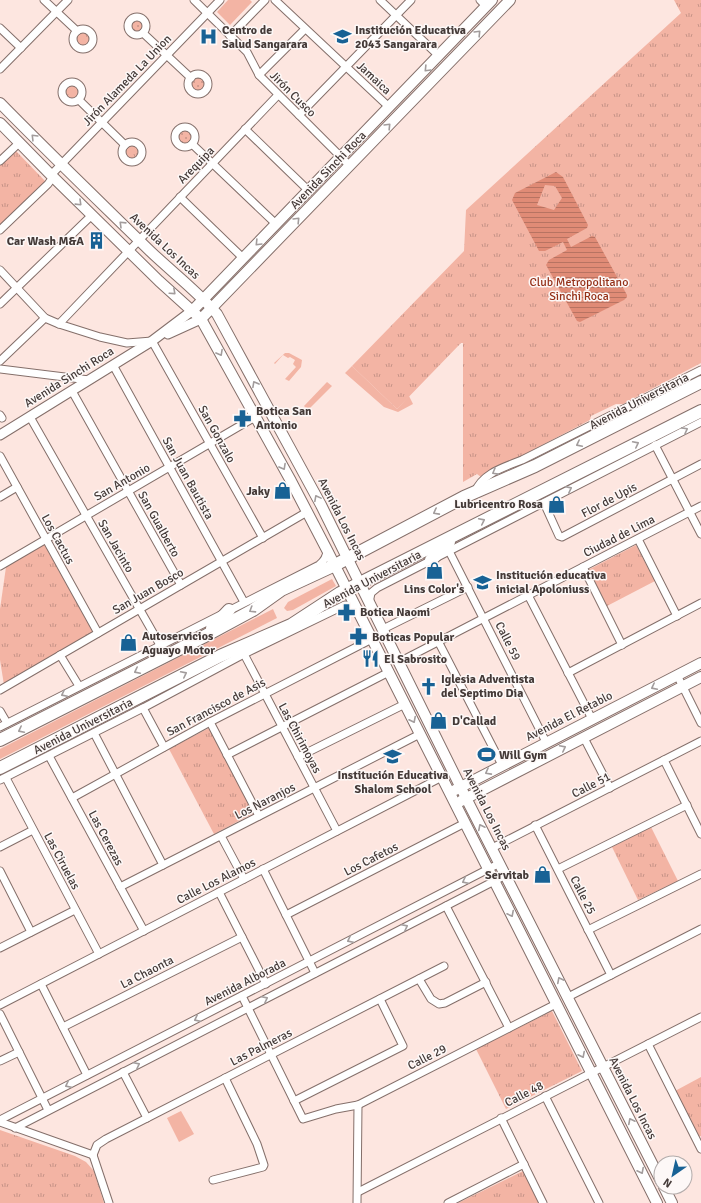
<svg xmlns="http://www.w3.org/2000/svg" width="701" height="1203" viewBox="0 0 701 1203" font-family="Signika,sans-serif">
<defs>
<pattern id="park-tufts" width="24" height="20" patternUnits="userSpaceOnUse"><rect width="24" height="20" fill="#f3b4a4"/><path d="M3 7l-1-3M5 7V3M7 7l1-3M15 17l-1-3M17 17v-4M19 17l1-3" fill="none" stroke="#c69387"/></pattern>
<pattern id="garden-dots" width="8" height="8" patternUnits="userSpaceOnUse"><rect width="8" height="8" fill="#f3b4a4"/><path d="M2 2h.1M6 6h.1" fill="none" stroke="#c69387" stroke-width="1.8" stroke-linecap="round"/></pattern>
<pattern id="water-rules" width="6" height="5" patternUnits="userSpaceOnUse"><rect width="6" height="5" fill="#e08b76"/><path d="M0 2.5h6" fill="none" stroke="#b77362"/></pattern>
</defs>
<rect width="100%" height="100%" fill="#fde6e0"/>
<!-- grass -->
<g fill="#f3b4a4">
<path d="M228,0h22l2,2 -22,23 -13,-13z"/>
<path d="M285,353h4l13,7 -1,7 -12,14 -4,-2 11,-12 -3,-3 2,-4 -5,-3 -2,1 -5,-3 -8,9 -1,-1z"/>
<path d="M352,366l45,43 12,-13 4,8 -15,8 -14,-5 -39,-34z"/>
<path d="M327,382l5,4 -24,24 -4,-4z"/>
<path d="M332,579l4,7 -43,24 -6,1 -3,-3 4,-6z"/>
<path d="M273,609l4,9 -277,141v-10z"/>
<path d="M181,1111l13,23 -15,8 -12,-24z"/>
</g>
<!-- park -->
<g fill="url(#park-tufts)">
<path d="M674,0h27v363l-78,41h-7l-25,12 -1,4 -109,57 -4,-3 -14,8v-139h-2l-64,66 -45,-43 112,-115 2,-41 215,-197z"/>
<circle cx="83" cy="39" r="8"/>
<circle cx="71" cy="92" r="8"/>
<circle cx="132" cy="152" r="8"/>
<path d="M15,150l31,32 -46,44v-62z"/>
<path d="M44,544l49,88 -89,53 -4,-25v-51l6,-42z"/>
<path d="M636,545l19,36 -48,25 -19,-36z"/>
<path d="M209,728l45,85 -40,21 -45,-85z"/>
<path d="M651,827l27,54 -40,19 -26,-53z"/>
<path d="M552,1011l30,60 -76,38 -30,-60z"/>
<path d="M701,1077v59l-3,1 -23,-46z"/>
<path d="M0,1130l75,26 11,6 8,9 10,32h-104z"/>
<path d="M523,1171l16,32h-81z"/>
</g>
<!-- garden -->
<g fill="url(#garden-dots)">
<circle cx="137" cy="26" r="7"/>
<circle cx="198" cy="84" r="8"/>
<circle cx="185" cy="136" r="8"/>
</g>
<!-- water -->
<path fill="url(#water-rules)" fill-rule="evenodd" d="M556,172l7,5 25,48 -1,3 -20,11 4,8 21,-11 3,1 32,58v2l-3,3 -44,22 -3,-1 -31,-56 3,-5 18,-10 -4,-8 -18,9h-6l-27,-51 3,-7zM545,185l10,1 7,12 -8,12 -17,-5z"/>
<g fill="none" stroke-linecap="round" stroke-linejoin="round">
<defs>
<g id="minor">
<path d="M44,0l33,31"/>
<path d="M194,0l53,52 12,23 91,91"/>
<path d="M275,0l114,107"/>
<path d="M380,0l59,56"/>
<path d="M480,0l6,6"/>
<circle cx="137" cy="26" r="9"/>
<path d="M0,28l21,20"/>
<circle cx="83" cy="39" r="10"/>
<path d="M143,33l48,45"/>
<path d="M230,36l35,-36"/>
<path d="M0,69l68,-69"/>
<circle cx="198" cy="84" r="10"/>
<path d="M259,75l46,-46"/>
<circle cx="72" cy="92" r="10"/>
<path d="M79,100l46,45"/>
<path d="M299,115l112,-115"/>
<circle cx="185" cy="137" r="10"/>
<path d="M245,129l64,62"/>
<circle cx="132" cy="152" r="10"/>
<path d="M192,144l84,80"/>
<path d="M0,161l19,-18"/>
<path d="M51,175l169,-175"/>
<path d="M180,197l63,61"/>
<path d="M0,230l48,-46 5,-7"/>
<path d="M0,270l45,48 14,6 41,13 27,6 25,-2 111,197"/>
<path d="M0,304l92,-89"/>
<path d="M59,324l219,-229"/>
<path d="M0,361l45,-43"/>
<path d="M113,365l131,237"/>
<path d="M0,369l89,11"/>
<path d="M72,391l109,194"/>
<path d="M0,415l2,3"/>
<path d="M30,417l130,228"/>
<path d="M655,445l46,89"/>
<path d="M0,456l98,177"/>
<path d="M475,492c7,-19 30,-25 47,-32l179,-90"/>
<path d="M0,497l17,-10"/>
<path d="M544,503l15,33 3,1 139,-73"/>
<path d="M638,539l39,77"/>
<path d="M449,551l97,191"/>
<path d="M0,566l255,-149"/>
<path d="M583,567l39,78"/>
<path d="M528,595l64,124"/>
<path d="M369,603l2,-10 6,-5 324,-166"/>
<path d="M383,629l85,-42"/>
<path d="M438,641l64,124"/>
<path d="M244,654l93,177"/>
<path d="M60,655l19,31"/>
<path d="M399,662l302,-156"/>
<path d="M568,673l133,-70"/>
<path d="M677,675l24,48"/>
<path d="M0,690l307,-178"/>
<path d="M143,708l21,39"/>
<path d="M0,711l7,12"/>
<path d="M210,722l49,94"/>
<path d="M0,727l319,-162c5,-4 8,-8 8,-15"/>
<path d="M94,733l69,132"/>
<path d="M584,738l26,50"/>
<path d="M227,755l162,-83"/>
<path d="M49,756l95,175"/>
<path d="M298,757l107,-53"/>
<path d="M664,760l37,74"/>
<path d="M6,778l93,176"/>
<path d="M0,780l143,-72 101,-54 101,-49 8,1 4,4"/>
<path d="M72,798l138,-76 162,-83"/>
<path d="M535,825l76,150"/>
<path d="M221,836l23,43"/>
<path d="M0,847l33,-17"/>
<path d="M492,848l209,-107"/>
<path d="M263,869l52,104"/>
<path d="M558,869l129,-64"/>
<path d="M0,871l31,61"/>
<path d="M120,887l300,-153"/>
<path d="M219,892l47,92"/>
<path d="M446,906l63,122"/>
<path d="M286,915l179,-92"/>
<path d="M588,930l113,-56"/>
<path d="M0,948l75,-38"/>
<path d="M419,979l12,20 8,5 6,-1 41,-21"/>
<path d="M41,984l46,91"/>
<path d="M242,996l61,123 33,-10 22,-4 198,-101"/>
<path d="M568,997l133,-68"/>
<path d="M0,1005l442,-228"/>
<path d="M0,1014l48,96"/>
<path d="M63,1027l179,-90"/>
<path d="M648,1044l53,105"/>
<path d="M0,1061l19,-9"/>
<path d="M123,1072l24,46"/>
<path d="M545,1096l54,107"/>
<path d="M294,1101l109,-55 -23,-47"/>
<path d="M501,1118l42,85"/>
<path d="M0,1120l500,-257"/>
<path d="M0,1122l93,33"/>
<path d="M15,1128l491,-253"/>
<path d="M93,1155l4,-10 9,-6 338,-173"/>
<path d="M93,1155l16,48"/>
<path d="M213,1180l50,-13 1,-2 -7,-21 -32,-66"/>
<path d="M358,1192l343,-175"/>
<path d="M357,1203l1,-98"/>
<path d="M448,1203l76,-39"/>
</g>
<g id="tertiary">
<path d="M168,334l33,-15"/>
<path d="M0,435l152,-94 41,-31"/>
</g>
<g id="secondary">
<path d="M0,103c49,50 100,99 150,148 22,21 47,40 67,63l104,191 145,293 195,383"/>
<path d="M0,123l51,52 108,106 42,38 90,162 36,69 330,653"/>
<path d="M193,310l299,-310"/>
<path d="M201,319l309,-319"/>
<path d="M455,790l246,-127"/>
<path d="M461,801l240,-124"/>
<path d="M664,1187l8,16"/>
</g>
<g id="primary">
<path d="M431,560l18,-18"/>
<path d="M212,628l17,-18"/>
<path d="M0,740l203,-103 50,-27 28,-20 54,-25 129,-68 71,-31 166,-84"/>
<path d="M0,768l220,-112 71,-31 49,-32 361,-182"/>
</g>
</defs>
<!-- minor casing -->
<use href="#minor" stroke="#846f6a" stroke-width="9"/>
<!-- tertiary casing -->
<use href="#tertiary" stroke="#846f6a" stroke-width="11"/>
<!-- secondary casing -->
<use href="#secondary" stroke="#846f6a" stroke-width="12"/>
<!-- primary casing -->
<use href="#primary" stroke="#846f6a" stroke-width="14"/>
<!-- minor -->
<use href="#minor" stroke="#fff" stroke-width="7"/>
<!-- tertiary -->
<use href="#tertiary" stroke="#fff" stroke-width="9"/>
<!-- secondary -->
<use href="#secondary" stroke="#fff" stroke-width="10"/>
<!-- primary -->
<use href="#primary" stroke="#fff" stroke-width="12"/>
</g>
<!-- one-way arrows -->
<defs><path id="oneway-chevron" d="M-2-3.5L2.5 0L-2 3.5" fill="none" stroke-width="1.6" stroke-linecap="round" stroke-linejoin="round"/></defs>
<g stroke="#a29c9c">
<use href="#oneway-chevron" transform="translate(478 33) rotate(-46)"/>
<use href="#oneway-chevron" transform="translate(427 69) rotate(134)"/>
<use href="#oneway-chevron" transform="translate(388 126) rotate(-46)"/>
<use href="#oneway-chevron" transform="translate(34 137) rotate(-135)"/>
<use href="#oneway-chevron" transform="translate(79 203) rotate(44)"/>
<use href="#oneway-chevron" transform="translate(297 220) rotate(-46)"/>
<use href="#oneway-chevron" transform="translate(122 224) rotate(-136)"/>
<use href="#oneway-chevron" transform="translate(258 243) rotate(134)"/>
<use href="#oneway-chevron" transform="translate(173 292) rotate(42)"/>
<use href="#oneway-chevron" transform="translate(220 353) rotate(61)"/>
<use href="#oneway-chevron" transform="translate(255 384) rotate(-119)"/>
<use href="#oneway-chevron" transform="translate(685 430) rotate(-28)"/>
<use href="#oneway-chevron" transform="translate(579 444) rotate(153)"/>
<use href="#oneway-chevron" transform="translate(636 444) rotate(-27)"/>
<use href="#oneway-chevron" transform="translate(283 467) rotate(61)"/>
<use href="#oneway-chevron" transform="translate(495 472) rotate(151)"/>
<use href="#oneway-chevron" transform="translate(569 489) rotate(-27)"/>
<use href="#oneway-chevron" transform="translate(317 498) rotate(-118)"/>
<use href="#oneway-chevron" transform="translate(436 512) rotate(152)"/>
<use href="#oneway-chevron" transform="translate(482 521) rotate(-26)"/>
<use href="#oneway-chevron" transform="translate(252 610) rotate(148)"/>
<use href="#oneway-chevron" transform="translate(137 671) rotate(153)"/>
<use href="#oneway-chevron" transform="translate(184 674) rotate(-27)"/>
<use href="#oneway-chevron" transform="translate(654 687) rotate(153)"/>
<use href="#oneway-chevron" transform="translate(64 694) rotate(153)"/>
<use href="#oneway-chevron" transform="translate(413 720) rotate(63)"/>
<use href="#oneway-chevron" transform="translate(21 730) rotate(153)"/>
<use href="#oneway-chevron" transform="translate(563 748) rotate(-27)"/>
<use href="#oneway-chevron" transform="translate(488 772) rotate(152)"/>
<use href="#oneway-chevron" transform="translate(481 827) rotate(-117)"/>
<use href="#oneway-chevron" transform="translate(465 881) rotate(153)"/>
<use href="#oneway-chevron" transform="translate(511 914) rotate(63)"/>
<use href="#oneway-chevron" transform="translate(405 927) rotate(-27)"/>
<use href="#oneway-chevron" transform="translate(350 940) rotate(153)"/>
<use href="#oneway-chevron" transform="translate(560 980) rotate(-117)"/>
<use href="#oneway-chevron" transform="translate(265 999) rotate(-27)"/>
<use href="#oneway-chevron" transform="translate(197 1019) rotate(153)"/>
<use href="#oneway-chevron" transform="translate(582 1055) rotate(63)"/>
<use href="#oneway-chevron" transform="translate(137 1065) rotate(-27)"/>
<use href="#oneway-chevron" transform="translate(68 1085) rotate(153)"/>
<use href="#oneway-chevron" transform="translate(631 1121) rotate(-117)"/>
<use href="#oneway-chevron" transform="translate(641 1171) rotate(63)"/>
</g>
<!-- icons -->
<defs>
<symbol id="hospital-bare" viewBox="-9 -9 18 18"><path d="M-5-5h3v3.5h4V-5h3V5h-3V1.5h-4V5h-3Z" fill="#186295" stroke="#fdf8f7" stroke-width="2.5" paint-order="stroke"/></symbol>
<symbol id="school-bare" viewBox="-9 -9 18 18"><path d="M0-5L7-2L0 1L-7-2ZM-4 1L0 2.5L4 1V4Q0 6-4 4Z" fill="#186295" stroke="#fdf8f7" stroke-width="2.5" paint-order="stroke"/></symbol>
<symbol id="building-bare" viewBox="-9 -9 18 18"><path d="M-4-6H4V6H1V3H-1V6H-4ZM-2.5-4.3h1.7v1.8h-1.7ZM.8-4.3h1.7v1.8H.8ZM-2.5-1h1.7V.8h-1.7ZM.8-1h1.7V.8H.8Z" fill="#186295" stroke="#fdf8f7" stroke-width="2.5" paint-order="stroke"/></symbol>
<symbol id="pharmacy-bare" viewBox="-9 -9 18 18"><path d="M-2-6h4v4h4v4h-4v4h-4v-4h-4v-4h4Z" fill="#186295" stroke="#fdf8f7" stroke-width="2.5" paint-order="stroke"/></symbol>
<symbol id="shop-bare" viewBox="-9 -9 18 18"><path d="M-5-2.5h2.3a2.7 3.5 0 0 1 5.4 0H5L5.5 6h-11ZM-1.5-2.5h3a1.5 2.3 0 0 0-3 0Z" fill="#186295" stroke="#fdf8f7" stroke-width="2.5" paint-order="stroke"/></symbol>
<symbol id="restaurant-bare" viewBox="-9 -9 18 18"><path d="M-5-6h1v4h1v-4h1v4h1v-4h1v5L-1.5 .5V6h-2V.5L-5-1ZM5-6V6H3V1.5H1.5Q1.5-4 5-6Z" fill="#186295" stroke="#fdf8f7" stroke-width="2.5" paint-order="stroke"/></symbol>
<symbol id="church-bare" viewBox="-9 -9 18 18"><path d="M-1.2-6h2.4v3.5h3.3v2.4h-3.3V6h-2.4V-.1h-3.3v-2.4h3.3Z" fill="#186295" stroke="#fdf8f7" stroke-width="2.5" paint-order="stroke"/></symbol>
<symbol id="stadium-bare" viewBox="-9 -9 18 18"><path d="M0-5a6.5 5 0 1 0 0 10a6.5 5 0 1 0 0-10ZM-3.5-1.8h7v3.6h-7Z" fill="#186295" stroke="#fdf8f7" stroke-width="2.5" paint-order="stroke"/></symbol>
</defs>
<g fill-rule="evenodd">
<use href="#hospital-bare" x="196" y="24" width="25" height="25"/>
<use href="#school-bare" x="330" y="24" width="25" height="25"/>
<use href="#building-bare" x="84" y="228" width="25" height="25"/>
<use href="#pharmacy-bare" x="230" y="406" width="25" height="25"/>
<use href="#shop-bare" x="270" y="478" width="25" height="25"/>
<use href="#shop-bare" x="544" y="492" width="25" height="25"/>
<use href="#shop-bare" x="422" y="558" width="25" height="25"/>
<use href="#school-bare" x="470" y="570" width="25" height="25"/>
<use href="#pharmacy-bare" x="334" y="600" width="25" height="25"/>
<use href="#pharmacy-bare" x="346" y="624" width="25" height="25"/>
<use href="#shop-bare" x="116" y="630" width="25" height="25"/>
<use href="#restaurant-bare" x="358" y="646" width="25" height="25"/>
<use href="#church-bare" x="416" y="674" width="25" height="25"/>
<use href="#shop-bare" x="426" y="708" width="25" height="25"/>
<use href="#stadium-bare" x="474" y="742" width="25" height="25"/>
<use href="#school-bare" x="380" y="744" width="25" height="25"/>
<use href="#shop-bare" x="530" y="862" width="25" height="25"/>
</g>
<g text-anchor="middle" stroke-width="3" stroke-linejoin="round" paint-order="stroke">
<!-- poi labels -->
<g font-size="12" font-weight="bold" fill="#443a38" stroke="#fdf8f7" text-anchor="start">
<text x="222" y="34">Centro de<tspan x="222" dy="14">Salud Sangarara</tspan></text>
<text x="355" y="34">Institución Educativa<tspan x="355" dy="14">2043 Sangarara</tspan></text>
<text x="84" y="245" text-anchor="end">Car Wash M&amp;A</text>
<text x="256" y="415">Botica San<tspan x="256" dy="14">Antonio</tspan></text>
<text x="270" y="495" text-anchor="end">Jaky</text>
<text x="543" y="508" text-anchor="end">Lubricentro Rosa</text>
<text x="496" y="579">Institución educativa<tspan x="496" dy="14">inicial Apoloniuss</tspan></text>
<text x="434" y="593" text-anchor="middle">Lins Color's</text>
<text x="360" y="616">Botica Naomi</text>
<text x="142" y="640">Autoservicios<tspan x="142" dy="14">Aguayo Motor</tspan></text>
<text x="372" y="641">Boticas Popular</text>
<text x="384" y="663">El Sabrosito</text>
<text x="441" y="683">Iglesia Adventista<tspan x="441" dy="14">del Septimo Dia</tspan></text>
<text x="452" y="725">D'Callad</text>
<text x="499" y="759">Will Gym</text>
<text x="393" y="779" text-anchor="middle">Institución Educativa<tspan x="393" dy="14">Shalom School</tspan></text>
<text x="529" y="879" text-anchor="end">Servitab</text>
</g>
<!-- street labels -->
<g font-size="12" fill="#443a38" stroke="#fdf8f7">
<text transform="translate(374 78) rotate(43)" y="4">Jamaica</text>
<text transform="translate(127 80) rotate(-46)" y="4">Jirón Alameda La Union</text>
<text transform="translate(293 94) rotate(45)" y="4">Jirón Cusco</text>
<text transform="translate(196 165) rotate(-46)" y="4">Arequipa</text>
<text transform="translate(328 170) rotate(-46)" y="4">Avenida Sinchi Roca</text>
<text transform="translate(165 246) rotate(43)" y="4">Avenida Los Incas</text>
<text transform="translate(69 377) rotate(-32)" y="4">Avenida Sinchi Roca</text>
<text transform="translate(639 401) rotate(-27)" y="4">Avenida Universitaria</text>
<text transform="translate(217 434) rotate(61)" y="4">San Gonzalo</text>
<text transform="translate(188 478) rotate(61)" y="4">San Juan Bautista</text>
<text transform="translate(122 482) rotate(-30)" y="4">San Antonio</text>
<text transform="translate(609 500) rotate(-28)" y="4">Flor de Upis</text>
<text transform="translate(342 519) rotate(63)" y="4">Avenida Los Incas</text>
<text transform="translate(159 524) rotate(61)" y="4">San Gualberto</text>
<text transform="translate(619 536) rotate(-27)" y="4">Ciudad de Lima</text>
<text transform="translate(58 539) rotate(61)" y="4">Los Cactus</text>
<text transform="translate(116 546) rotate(60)" y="4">San Jacinto</text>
<text transform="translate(372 579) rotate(-28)" y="4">Avenida Universitaria</text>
<text transform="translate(148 591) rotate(-30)" y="4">San Juan Bosco</text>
<text transform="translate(508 641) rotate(63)" y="4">Calle 59</text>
<text transform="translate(216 707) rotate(-28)" y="4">San Francisco de Asis</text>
<text transform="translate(569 716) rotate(-27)" y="4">Avenida El Retablo</text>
<text transform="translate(83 726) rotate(-27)" y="4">Avenida Universitaria</text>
<text transform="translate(300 738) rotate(62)" y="4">Las Chirimoyas</text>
<text transform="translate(591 785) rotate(-27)" y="4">Calle 51</text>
<text transform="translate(265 801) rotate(-27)" y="4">Los Naranjos</text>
<text transform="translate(487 809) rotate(63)" y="4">Avenida Los Incas</text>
<text transform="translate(106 838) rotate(62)" y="4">Las Cerezas</text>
<text transform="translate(371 859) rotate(-27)" y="4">Los Cafetos</text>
<text transform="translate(62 861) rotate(62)" y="4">Las Ciruelas</text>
<text transform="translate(216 881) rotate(-27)" y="4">Calle Los Alamos</text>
<text transform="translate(583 895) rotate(63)" y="4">Calle 25</text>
<text transform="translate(147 972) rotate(-27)" y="4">La Chaonta</text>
<text transform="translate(245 982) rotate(-27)" y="4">Avenida Alborada</text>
<text transform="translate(261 1047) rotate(-27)" y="4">Las Palmeras</text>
<text transform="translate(427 1057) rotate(-27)" y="4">Calle 29</text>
<text transform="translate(524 1094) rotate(-27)" y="4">Calle 48</text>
<text transform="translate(633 1098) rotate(63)" y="4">Avenida Los Incas</text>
</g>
<!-- park labels -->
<g font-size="12" fill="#943018" stroke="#fdf8f7">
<text x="579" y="286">Club Metropolitano<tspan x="579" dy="14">Sinchi Roca</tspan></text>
</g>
</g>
<!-- north arrow -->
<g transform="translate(673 1175) rotate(214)"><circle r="19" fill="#fdf8f7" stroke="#b3acab"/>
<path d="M0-3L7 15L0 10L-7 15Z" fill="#186295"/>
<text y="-6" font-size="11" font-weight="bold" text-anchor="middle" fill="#443a38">N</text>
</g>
</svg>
